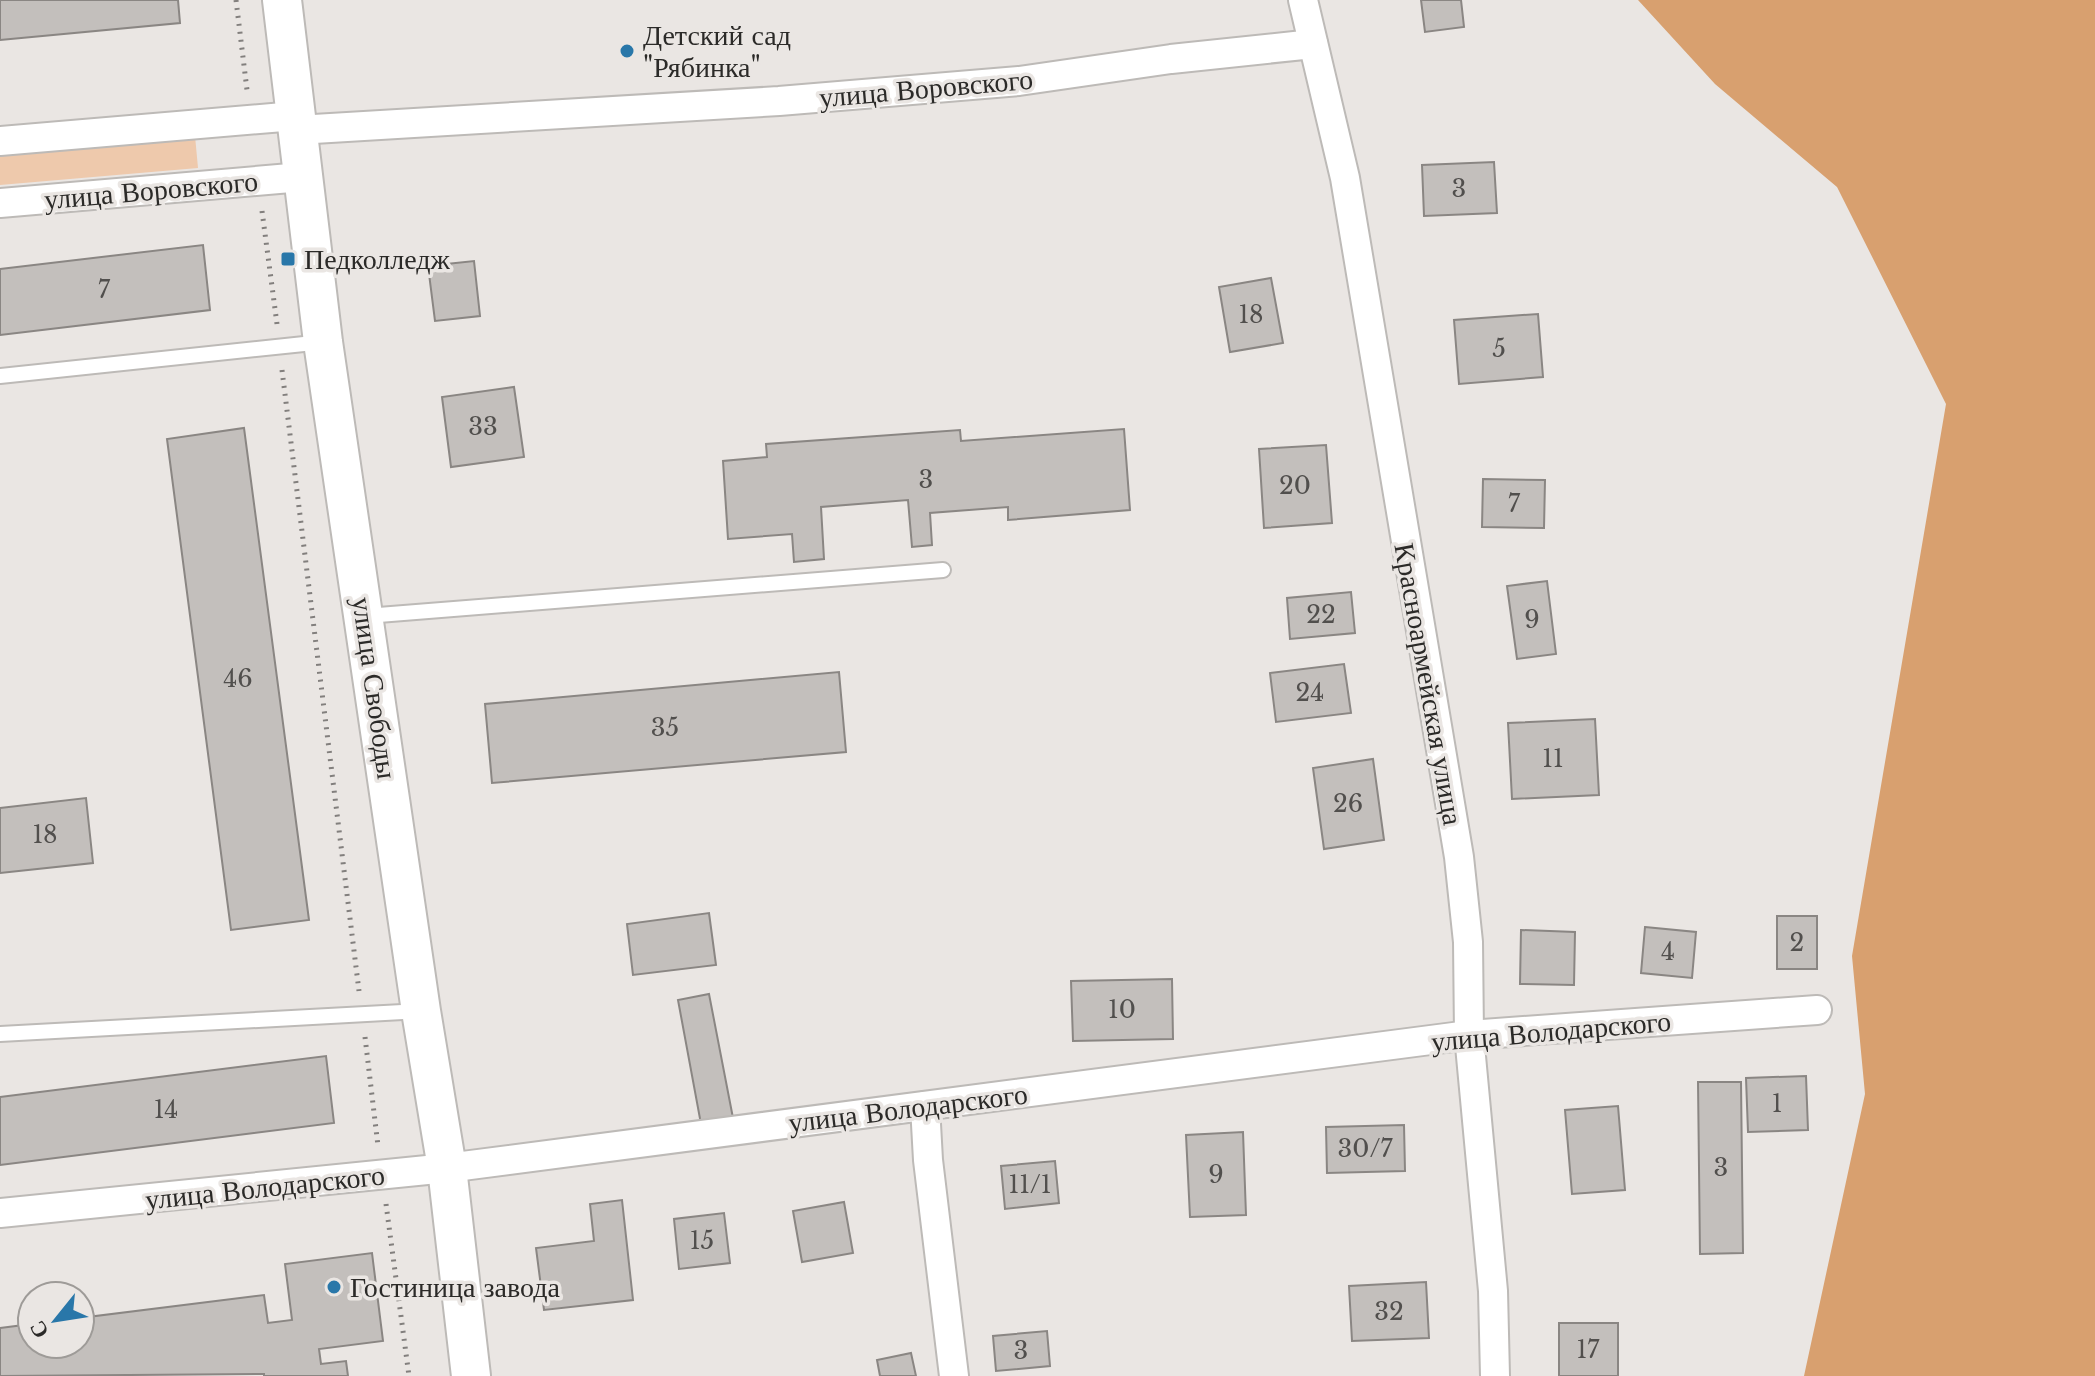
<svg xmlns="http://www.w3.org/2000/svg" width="2095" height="1376" viewBox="0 0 2095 1376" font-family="'Libre Baskerville',serif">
<rect width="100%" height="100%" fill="#eae6e3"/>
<!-- green -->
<path fill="#eec9ac" d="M195,136l3,32 -198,17v-32z"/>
<!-- water -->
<path fill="#d8a06f" d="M1638,0h457v1376h-291l61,-282 -13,-138 94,-552 -109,-217 -122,-103z"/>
<!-- building -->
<g fill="#c3bfbc" stroke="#8a8683" stroke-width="2">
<path d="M0,0h178l2,23 -180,17z"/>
<path d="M1421,0h40l3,27 -39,5z"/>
<path d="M1494,162l3,51 -73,3 -2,-51z"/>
<path d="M203,245l7,65 -210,25v-66z"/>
<path d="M474,261l6,55 -45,5 -7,-55z"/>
<path d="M1271,278l12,65 -53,9 -11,-65z"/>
<path d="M1538,314l5,63 -84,7 -5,-64z"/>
<path d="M514,387l10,70 -73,10 -9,-70z"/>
<path d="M244,428l65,492 -78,10 -64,-491z"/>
<path d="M1124,429l6,81 -122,10v-13l-78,6 2,32 -20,2 -4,-47 -87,7 3,52 -30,3 -2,-28 -64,5 -5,-78 44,-4 -1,-13 194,-14 1,11z"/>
<path d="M1326,445l6,78 -68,5 -5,-79z"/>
<path d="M1483,479l62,1 -1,48 -62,-1z"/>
<path d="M1547,581l9,73 -39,5 -10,-73z"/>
<path d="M1351,592l4,41 -65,6 -3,-41z"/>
<path d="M1344,664l7,49 -75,9 -6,-49z"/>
<path d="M839,672l7,80 -354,31 -7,-79z"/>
<path d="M1595,719l4,76 -87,4 -4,-76z"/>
<path d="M1373,759l11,81 -60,9 -11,-81z"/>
<path d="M86,798l7,65 -93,10v-65z"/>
<path d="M709,913l7,52 -83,10 -6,-51z"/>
<rect x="1777" y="916" width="40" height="53"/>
<path d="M1645,927l51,5 -4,46 -51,-5z"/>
<path d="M1521,930l54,2 -1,53 -54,-1z"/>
<path d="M1172,979l1,60 -100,2 -2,-60z"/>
<path d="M709,994l24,124 -32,6 -23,-124z"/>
<path d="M326,1056l8,67 -334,42v-68z"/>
<path d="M1806,1076l2,54 -60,2 -2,-54z"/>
<path d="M1698,1082h43l2,171 -43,1z"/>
<path d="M1618,1106l7,84 -53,4 -7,-84z"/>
<path d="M1404,1125l1,46 -78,2 -1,-46z"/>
<path d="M1243,1132l3,83 -56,2 -4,-82z"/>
<path d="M1055,1161l4,42 -54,6 -4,-43z"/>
<path d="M622,1200l11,100 -89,10 -8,-62 58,-7 -4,-37z"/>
<path d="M844,1202l9,51 -51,9 -9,-51z"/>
<path d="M724,1213l6,50 -51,6 -5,-50z"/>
<path d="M372,1253l11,88 -64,8 2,15 25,-3 2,15h-84v-2l-264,2v-48l32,-4v20h48v-26l184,-23 4,28 24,-3 -7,-56z"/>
<path d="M1426,1282l3,56 -77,3 -3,-55z"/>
<rect x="1559" y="1323" width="59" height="53"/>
<path d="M1047,1331l3,35 -54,5 -3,-35z"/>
<path d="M911,1353l5,23h-36l-3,-16z"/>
</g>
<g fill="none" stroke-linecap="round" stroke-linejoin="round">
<defs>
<g id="lane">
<path d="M0,376l323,-34"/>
<path d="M366,616l577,-46"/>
<path d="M0,1034l421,-23"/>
</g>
<g id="street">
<path d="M1303,0l42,178 114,679 9,85 1,93 24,256 2,85"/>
<path d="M297,130l482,-29 240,-20 152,-22 142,-15"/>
<path d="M0,141l295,-25"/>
<path d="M0,203l302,-26"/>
<path d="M925,1106l3,54 26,216"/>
<path d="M0,1213l447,-45 1022,-133 348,-25"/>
</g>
<path id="secondary" d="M282,0l41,342 98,669 26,157 24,208"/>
</defs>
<!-- lane casing -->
<use href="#lane" stroke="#bdbab7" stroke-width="18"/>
<!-- street casing -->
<use href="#street" stroke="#bdbab7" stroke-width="32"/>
<!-- secondary casing -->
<use href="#secondary" stroke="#bdbab7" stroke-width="42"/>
<!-- path -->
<g stroke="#827f7d" stroke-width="5" stroke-dasharray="2 6" stroke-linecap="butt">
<path d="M236,0l11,90"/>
<path d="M262,211l15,113"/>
<path d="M282,370l77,621"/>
<path d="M365,1037l13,109"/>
<path d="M386,1204l23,172"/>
</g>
<!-- lane -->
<use href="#lane" stroke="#fff" stroke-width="14"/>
<!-- street -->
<use href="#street" stroke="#fff" stroke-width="28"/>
<!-- secondary -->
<use href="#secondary" stroke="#fff" stroke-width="38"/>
</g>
<!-- markers -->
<g fill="#2977a9" stroke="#eae6e3" stroke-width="3">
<circle cx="627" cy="51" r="8"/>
<rect x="280" y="251" width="16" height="16" rx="4"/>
<circle cx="334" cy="1287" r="8"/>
</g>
<g text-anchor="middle" stroke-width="7" stroke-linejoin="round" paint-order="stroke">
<!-- number labels -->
<g font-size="24" fill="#514f4d">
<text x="1459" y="197">3</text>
<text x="104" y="298">7</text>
<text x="1251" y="323">18</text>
<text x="1499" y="357">5</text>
<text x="483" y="435">33</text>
<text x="926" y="488">3</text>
<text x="1295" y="494">20</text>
<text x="1514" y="512">7</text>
<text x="1321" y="623">22</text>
<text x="1532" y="628">9</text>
<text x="238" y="687">46</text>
<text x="1310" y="701">24</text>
<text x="665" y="736">35</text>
<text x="1553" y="767">11</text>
<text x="1348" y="812">26</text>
<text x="45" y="843">18</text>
<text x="1797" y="951">2</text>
<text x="1668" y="960">4</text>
<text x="1122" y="1018">10</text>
<text x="1777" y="1112">1</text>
<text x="166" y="1118">14</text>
<text x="1365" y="1157">30/7</text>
<text x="1721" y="1176">3</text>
<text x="1216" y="1183">9</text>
<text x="1030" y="1193">11/1</text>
<text x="702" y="1249">15</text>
<text x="1389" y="1320">32</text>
<text x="1588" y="1358">17</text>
<text x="1021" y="1359">3</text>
</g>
<!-- poi labels -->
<g font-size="28" fill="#2b2a28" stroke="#eae6e3" text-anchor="start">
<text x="643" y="45">Детский сад<tspan x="643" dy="32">"Рябинка"</tspan></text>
<text x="304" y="269">Педколледж</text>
<text x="350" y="1297">Гостиница завода</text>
</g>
<!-- street labels -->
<g font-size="28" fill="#2b2a28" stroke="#eae6e3">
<text transform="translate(926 88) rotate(-5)" y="10">улица Воровского</text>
<text transform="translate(151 190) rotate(-5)" y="10">улица Воровского</text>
<text transform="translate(1429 684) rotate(80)" y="10">Красноармейская улица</text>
<text transform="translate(375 688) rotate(82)" y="10">улица Свободы</text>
<text transform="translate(1551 1031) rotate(-5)" y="10">улица Володарского</text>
<text transform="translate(908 1108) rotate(-7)" y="10">улица Володарского</text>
<text transform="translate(265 1187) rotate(-6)" y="10">улица Володарского</text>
</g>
</g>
<!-- north arrow -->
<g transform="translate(56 1320) rotate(240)"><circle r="38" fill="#eae6e3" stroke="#9e9b98" stroke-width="2"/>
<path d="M0-6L14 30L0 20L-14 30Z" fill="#2977a9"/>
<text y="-12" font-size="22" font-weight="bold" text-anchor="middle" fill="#2b2a28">С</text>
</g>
</svg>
